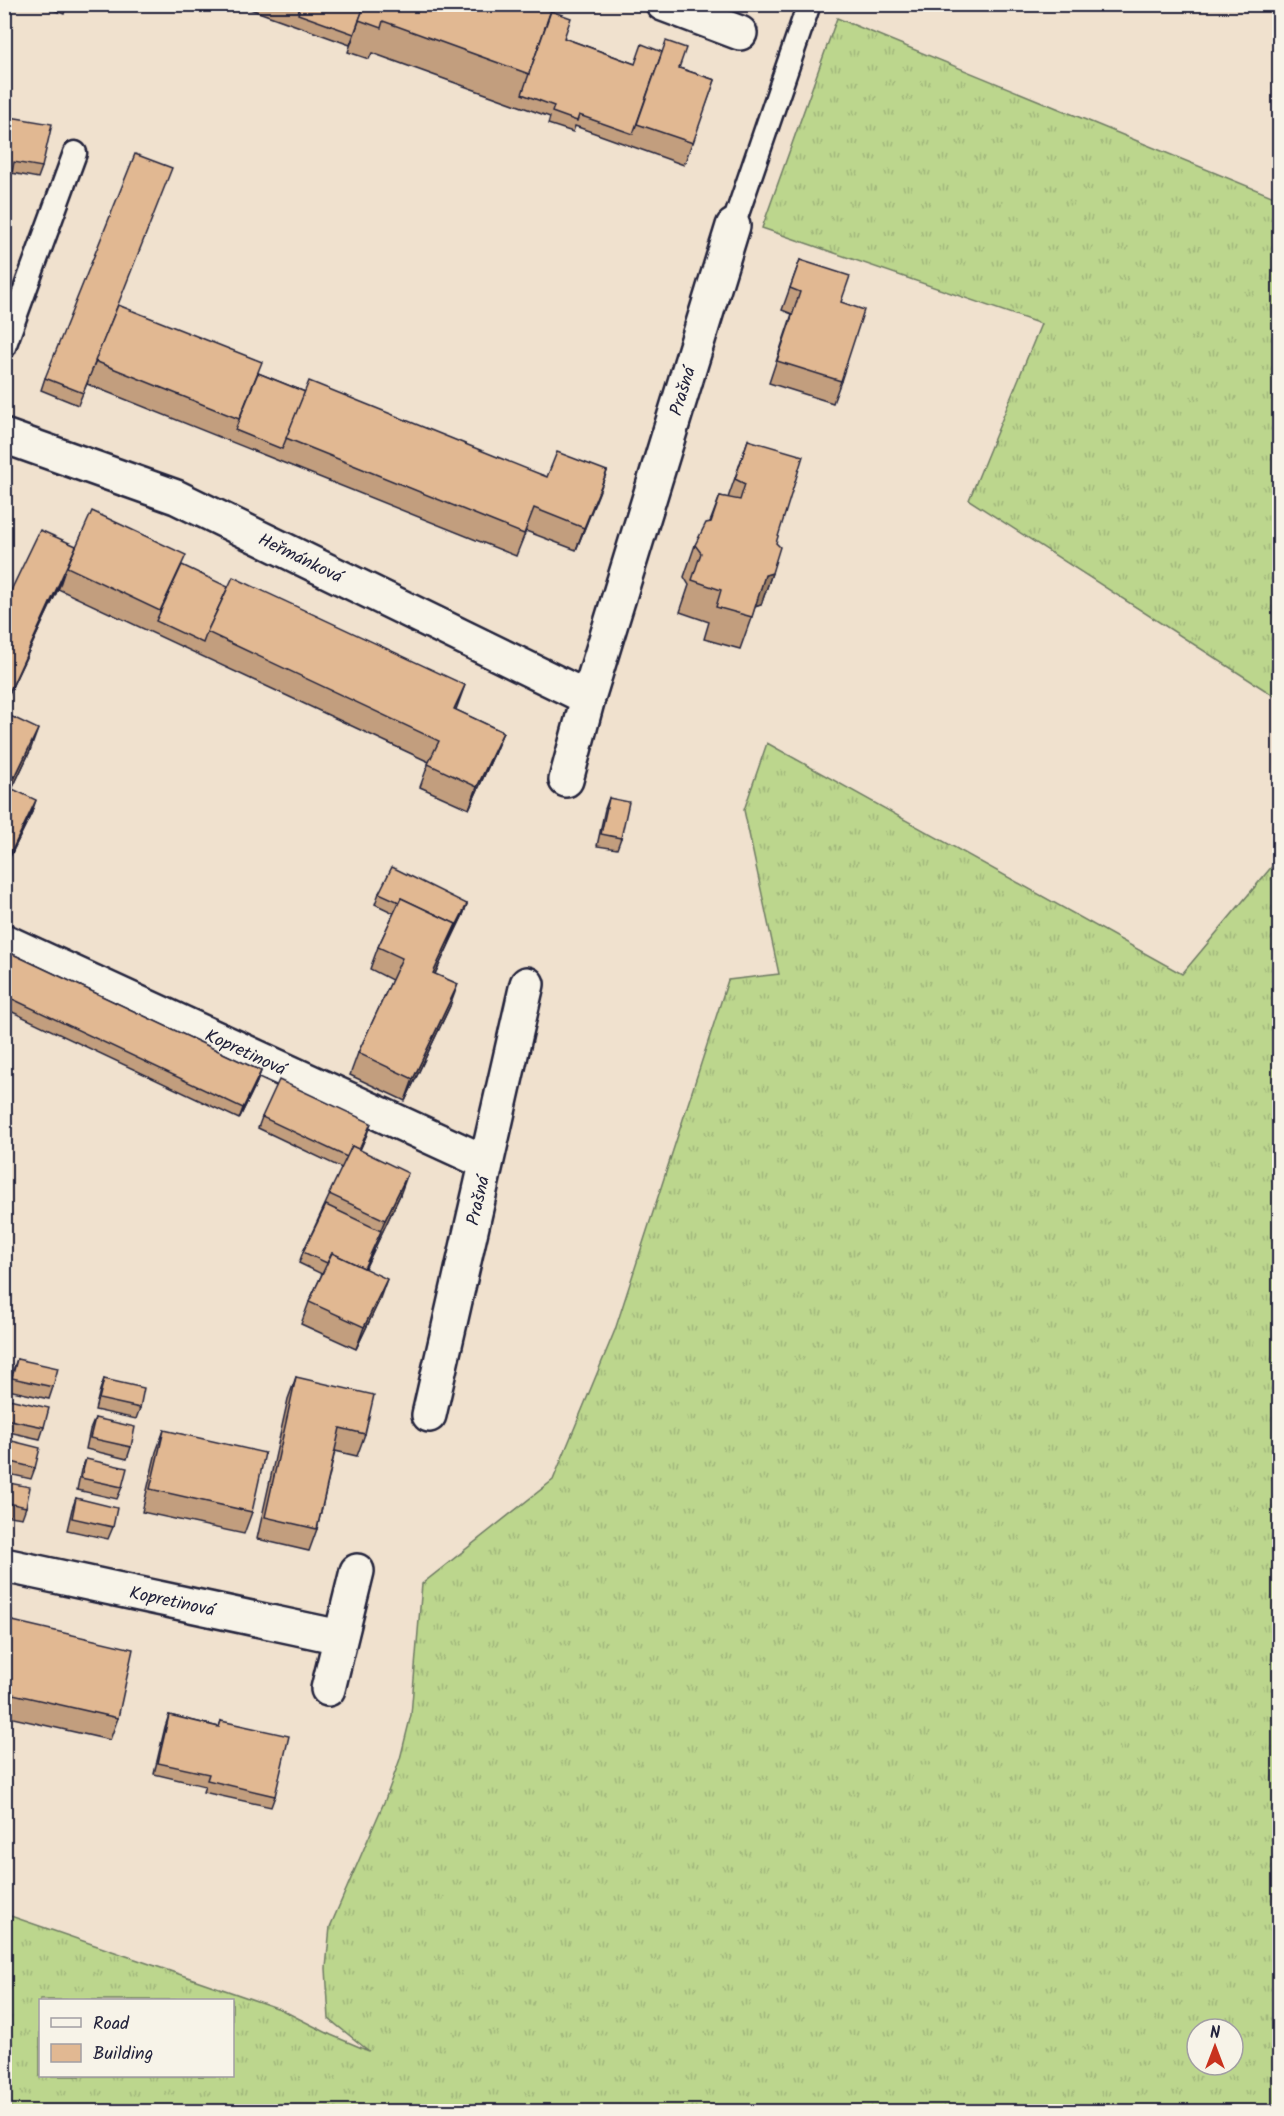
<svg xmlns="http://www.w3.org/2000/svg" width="1284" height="2116" viewBox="0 0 1284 2116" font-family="Kalam,sans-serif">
<defs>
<pattern id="grass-tufts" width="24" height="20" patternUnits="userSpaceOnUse" patternTransform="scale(1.5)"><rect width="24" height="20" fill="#bcd68d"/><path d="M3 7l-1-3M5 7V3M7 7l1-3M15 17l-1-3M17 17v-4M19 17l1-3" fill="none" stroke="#a1b77b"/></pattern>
</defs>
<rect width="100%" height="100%" fill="#f0e1ce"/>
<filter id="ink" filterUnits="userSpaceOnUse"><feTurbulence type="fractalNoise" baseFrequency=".0167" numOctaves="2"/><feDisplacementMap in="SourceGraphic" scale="12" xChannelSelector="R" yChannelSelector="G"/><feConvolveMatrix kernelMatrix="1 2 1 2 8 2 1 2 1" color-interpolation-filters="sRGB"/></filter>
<g filter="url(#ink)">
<!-- grass -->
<g fill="url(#grass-tufts)" stroke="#6f7c64" stroke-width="1.5" fill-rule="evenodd">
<path d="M837,18l442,181v500l-310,-199 72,-176 -279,-96z"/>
<path d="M767,743l415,231 97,-116v1253h-1274v-197l275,95 51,26 38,16 -40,-32 -3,-51 4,-41 55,-127 15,-41 11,-44 11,-131 131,-104 62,-150 113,-350 51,-6 -35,-164zM40,2000h192v76h-192zM1197,2029h36v36h-36z"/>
</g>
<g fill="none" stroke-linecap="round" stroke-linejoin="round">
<defs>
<g id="service">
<path d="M733,226l76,-222"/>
<path d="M4,347l71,-194"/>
</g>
<g id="minor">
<path d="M663,4l77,29"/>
<path id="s1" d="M4,436l172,61 412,201"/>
<path id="s2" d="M566,780l22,-82 145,-472"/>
<path id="s3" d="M4,941l481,221"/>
<path id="s4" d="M429,1415l98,-431"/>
<path id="s5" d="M4,1565l336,72"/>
<path d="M328,1689l29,-118"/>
</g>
</defs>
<!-- service casing -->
<use href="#service" stroke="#22223b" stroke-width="27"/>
<!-- minor casing -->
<use href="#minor" stroke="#22223b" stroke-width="38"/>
<!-- service -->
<use href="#service" stroke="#f7f3e8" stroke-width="22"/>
<!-- minor -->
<use href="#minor" stroke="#f7f3e8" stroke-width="33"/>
</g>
<!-- wall -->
<g fill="#c29e7e" stroke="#22223b" stroke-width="1.5">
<path d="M38,4h29l-3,10z"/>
<path d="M365,4l-15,41 -111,-40v-1z"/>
<path d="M365,4l186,7 13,27 71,26 44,4 36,12 -31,85 -109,-39 -2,6 -25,-8 2,-7 -178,-64 -3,6 -21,-7z"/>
<path d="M4,116l38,51 -4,11 -26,-5z"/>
<path d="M800,260l41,42v79l-8,22 -64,-20 23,-69 -10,-4z"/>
<path d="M118,305l140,68 47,19 242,85 60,-6 -31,79 -50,-19 -10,25 -429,-172 1,-3 -10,24 -37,-15 4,-12z"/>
<path d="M748,440l28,103 -4,30 -11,32 -6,2 -15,42 -36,-10 5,-17 -29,-10 9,-27 -5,-8 11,-32 15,-23 10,-26 8,2z"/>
<path d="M76,546l106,20 274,144 47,22 -9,22 -25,55 -49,-22 9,-25 -371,-173 2,-4 -56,119v-99z"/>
<path d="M4,713l26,38 -18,38 20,23 -28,57z"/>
<path d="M609,798l12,40 -4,11 -20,-3 8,-37z"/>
<path d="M379,893l88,11 -4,11 -28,59 15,32 -45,95 -55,-26 8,-22 34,-73 -22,-11 8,-22 16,-34 -19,-9z"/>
<path d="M4,950l257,121 -4,11 -18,37 -235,-111z"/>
<path d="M262,1117l105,17 -7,16 40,45 -35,73 14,33 -23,48 -55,-25 8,-22 13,-28 -23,-11 4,-11 39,-84 -84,-40z"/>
<path d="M17,1359l36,28 -4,12 -41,-9 5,-20z"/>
<path d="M296,1377l69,57 -8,22 -22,-5 -18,78 -8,22 -52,-12 31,-140z"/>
<path d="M104,1379l36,29 -4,11 -41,-9 5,-20z"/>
<path d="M4,1393l5,6 35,28 -4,12 -36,-8z"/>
<path d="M95,1418l36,29 -4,12 -41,-10 4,-19z"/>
<path d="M164,1430l88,82 -8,22 -102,-22 14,-60z"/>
<path d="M4,1439l31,29 -4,11 -27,-6z"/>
<path d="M86,1459l36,28 -5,12 -40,-9 4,-20z"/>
<path d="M4,1482l22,25 -4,11 -18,-3z"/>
<path d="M76,1498l37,29 -5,12 -41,-9 5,-21z"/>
<path d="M4,1619l114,99 -8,22 -106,-24z"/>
<path d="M169,1715l50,12 2,-6 54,75 -4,11 -68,-15 2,-6 -51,-12 11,-47z"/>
</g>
<!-- shaded-wall -->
<g fill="#9e8166" stroke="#22223b" stroke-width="1.5">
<path d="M607,471l-8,22 -23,57 8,-22z"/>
<path d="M64,573l-4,12 -56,119 4,-9z"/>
<path d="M772,573l-11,32 -7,2 11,-32z"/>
<path d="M465,685l-8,22 -11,24 8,-22z"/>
<path d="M38,729l-8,22 -23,49 8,-23z"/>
<path d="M503,732l-9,22 -25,55 8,-22z"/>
<path d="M36,800l-4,12 -28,57v-2z"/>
<path d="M467,904l-4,11 -13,26 4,-11z"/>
<path d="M456,924l-8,22 -23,49 8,-22z"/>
<path d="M458,984l-8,22 -45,95 8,-22z"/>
<path d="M261,1071l-4,11 -18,37 4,-11z"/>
<path d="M371,1123l-4,11 -17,37 4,-11z"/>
<path d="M408,1173l-8,22 -45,95 30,-70z"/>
<path d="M387,1279l-8,22 -23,48 8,-22z"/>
</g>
<!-- building -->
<g fill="#e1b892" stroke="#22223b" stroke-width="1.5">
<path d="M301,4h64l-11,30 -56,-20z"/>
<path d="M365,4h188l-24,70 -146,-53 -2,7 -22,-8z"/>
<path d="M551,11l20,7 -7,20 71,26 7,-20 20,8 -29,82 -54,-19 -2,6 -25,-9 2,-6 -32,-12z"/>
<path d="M666,41l20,7 -7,20 36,12 -22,63 -56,-19z"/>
<path d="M4,116l48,8 -10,43 -28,-5 -10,52z"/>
<path d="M135,154l37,14 -89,225 -38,-15z"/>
<path d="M800,260l50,16 -9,26 23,8 -23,71 -64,-20 23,-69 -10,-4z"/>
<path d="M118,305l144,57 -23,57 -144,-58z"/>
<path d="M258,373l47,19 -23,57 -47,-19z"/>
<path d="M309,381l238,96 10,-25 50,19 -23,57 -50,-20 -10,26 -238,-96z"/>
<path d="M748,440l55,16 -27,87 4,4 -8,26 -7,2 -13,42 -36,-10 5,-17 -29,-10 9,-27 -6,-8 11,-22 5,-1 9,-26 20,4 5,-16 -10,-5z"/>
<path d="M92,511l94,44 -26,56 -93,-44z"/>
<path d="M40,530l36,16 -68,149 -4,-2v-88z"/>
<path d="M182,565l46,22 -21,45 -4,11 -47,-22z"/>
<path d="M233,577l232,108 -11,24 49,23 -26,55 -49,-23 11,-23 -232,-109z"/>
<path d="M4,713l34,16 -23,48 -11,-5z"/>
<path d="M4,785l32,15 -32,67z"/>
<path d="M609,798l20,4 -8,36 -20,-4z"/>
<path d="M392,867l75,37 -13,26 2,-6 -55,-26 -2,4 -20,-9z"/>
<path d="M401,898l55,26 -23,49 25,11 -45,95 -55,-26 44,-95 -24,-11z"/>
<path d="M4,950l257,121 -18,37 -239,-113z"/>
<path d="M279,1080l92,43 -12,27 -7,-4 -5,11 -85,-40z"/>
<path d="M352,1146l56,27 -23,47 -56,-26z"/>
<path d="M326,1205l55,26 -17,37 -32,-15 -5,10 -24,-11z"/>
<path d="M332,1253l55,26 -23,48 -55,-25z"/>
<path d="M17,1359l41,9 -5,19 -41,-9z"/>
<path d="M296,1377l78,18 -9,39 -25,-6 -23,101 -52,-12z"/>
<path d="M104,1379l40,9 -4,20 -41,-9z"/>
<path d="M4,1393l6,1 -6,25z"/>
<path d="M9,1399l40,9 -5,19 -39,-8z"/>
<path d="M95,1418l40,9 -4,20 -41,-9z"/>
<path d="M164,1430l101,23 -13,59 -102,-23z"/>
<path d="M4,1439l36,9 -5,20 -31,-8z"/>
<path d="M86,1459l41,9 -5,19 -41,-9z"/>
<path d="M4,1482l26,5 -4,20 -22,-5z"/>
<path d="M76,1498l41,10 -4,19 -41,-9z"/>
<path d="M4,1619l129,30 -15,69 -114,-26z"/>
<path d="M169,1715l50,12 2,-6 68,15 -14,60 -68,-16 2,-6 -51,-11z"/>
</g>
</g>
<g text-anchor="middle" stroke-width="4.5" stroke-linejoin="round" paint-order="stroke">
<!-- street labels -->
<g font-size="18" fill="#22223b" stroke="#f7f3e8">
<text dy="6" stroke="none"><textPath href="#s2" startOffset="406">Prašná</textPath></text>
<text dy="6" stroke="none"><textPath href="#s1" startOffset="321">Heřmánková</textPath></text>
<text dy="6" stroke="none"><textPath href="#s3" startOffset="266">Kopretinová</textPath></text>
<text dy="6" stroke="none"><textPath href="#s4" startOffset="220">Prašná</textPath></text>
<text dy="6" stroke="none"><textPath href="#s5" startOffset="172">Kopretinová</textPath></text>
</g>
</g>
<!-- margin -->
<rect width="1284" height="2116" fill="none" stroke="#f7f3e8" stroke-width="24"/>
<rect x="12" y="12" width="1260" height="2092" fill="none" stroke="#22223b" stroke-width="2" filter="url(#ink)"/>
<!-- legend -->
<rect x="39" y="1999" width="195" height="78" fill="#f7f3e8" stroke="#a29fa3" stroke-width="1.5"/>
<rect x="51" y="2018" width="30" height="9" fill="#f7f3e8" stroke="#a29fa3" stroke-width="1.5"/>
<text x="93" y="2029" font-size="18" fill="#22223b">Road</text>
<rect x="51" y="2044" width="30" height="18" fill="#e1b892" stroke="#a29fa3" stroke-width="1.5"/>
<text x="93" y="2059" font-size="18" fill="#22223b">Building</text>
<!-- north arrow -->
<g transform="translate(1215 2047)"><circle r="28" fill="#f7f3e8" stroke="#a29fa3" stroke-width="1.5"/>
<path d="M0-4.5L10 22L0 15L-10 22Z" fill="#c8321e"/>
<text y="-9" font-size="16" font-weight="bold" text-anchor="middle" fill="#22223b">N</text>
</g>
</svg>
